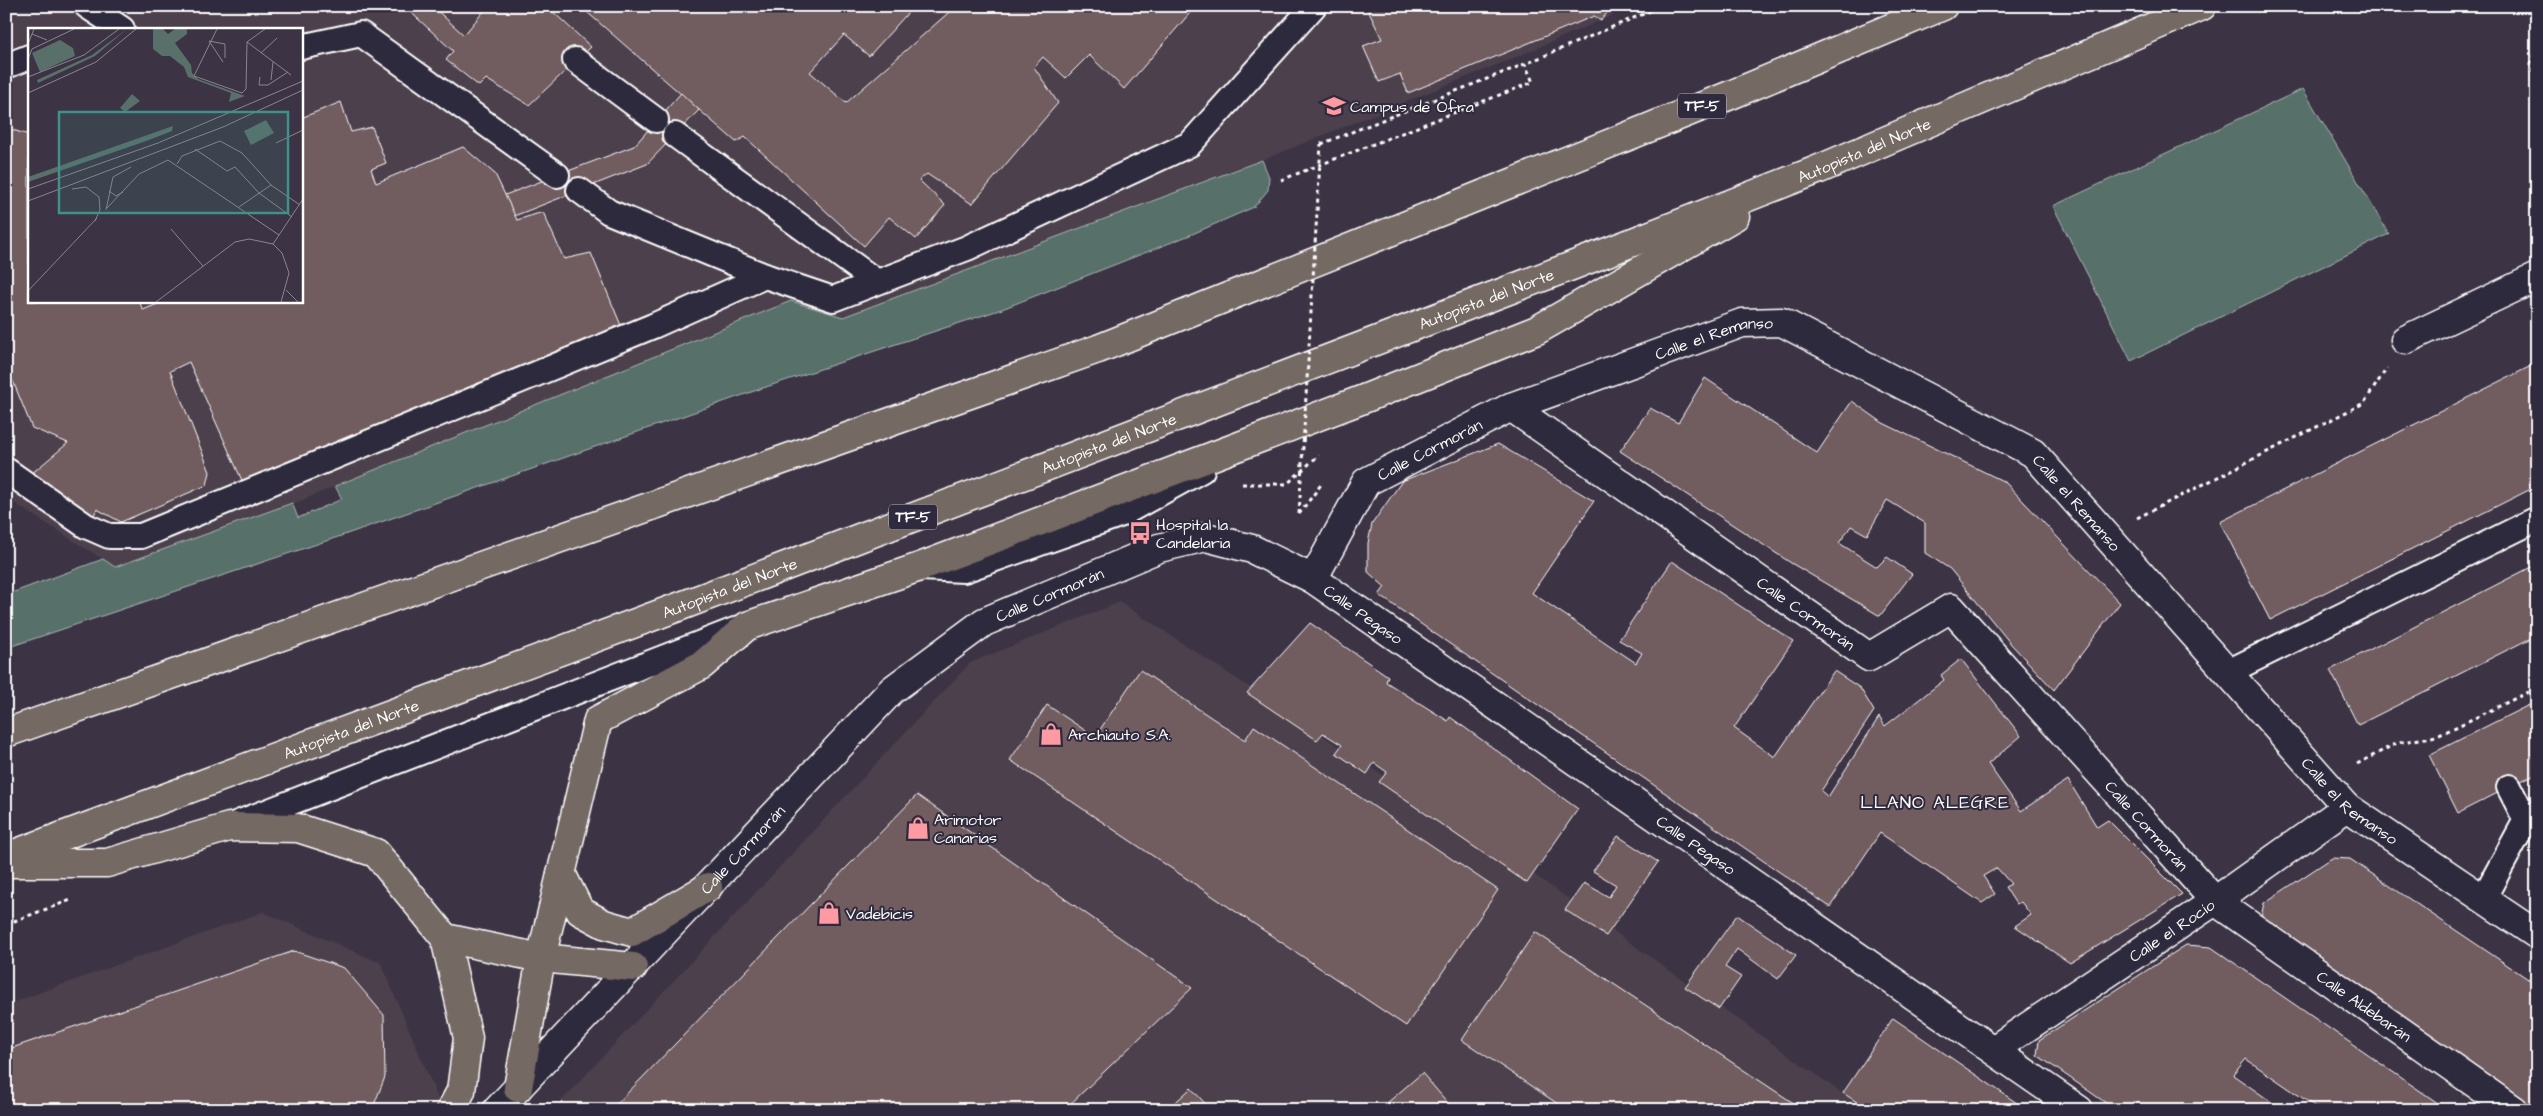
<svg xmlns="http://www.w3.org/2000/svg" width="2543" height="1116" viewBox="0 0 2543 1116" font-family="'Architects Daughter',sans-serif">
<rect width="100%" height="100%" fill="#3c3444"/>
<filter id="ink" filterUnits="userSpaceOnUse"><feTurbulence type="fractalNoise" baseFrequency=".02" numOctaves="2"/><feDisplacementMap in="SourceGraphic" scale="10" xChannelSelector="R" yChannelSelector="G"/><feConvolveMatrix kernelMatrix="1 2 1 2 8 2 1 2 1" color-interpolation-filters="sRGB"/></filter>
<g filter="url(#ink)">
<!-- built -->
<g fill="#4c404c" fill-rule="evenodd">
<path d="M6,6h1628l-113,49 -286,116 -392,146 -52,-16 -567,231 -109,35 -109,-69zM29,29h272v272h-272z"/>
<path d="M1120,602l422,278 324,230h-1313l417,-447z"/>
<path d="M263,912l118,51 62,147h-437v-105z"/>
</g>
<!-- green -->
<g fill="#596f6a" stroke="#acb7b4">
<path d="M2303,89l86,145 -258,127 -78,-155z"/>
<path d="M1262,160l7,17 -1,13 -14,17 -64,28 -188,74 -242,80 -419,147 -335,112v-53l97,-36 12,8 177,-64 6,15 44,-19 -7,-13 456,-185 52,16z"/>
</g>
<!-- building -->
<g fill="#715c5f" stroke="#fff">
<path d="M404,6h28l32,29 24,-29h66l-3,4 40,37 -62,58 -43,-26 -7,7 -33,-26 7,-9z"/>
<path d="M580,6h334l-45,50 -25,-21 -34,37 36,31 110,-97h240l-72,83 -35,-34 -23,23 -23,-21 -9,10 24,36 -86,101 -45,-30 -8,6 26,25 -29,34 -27,-22 -25,29 -119,-109 -9,5z"/>
<path d="M1366,6h247l-12,14 -7,-4 -186,77 -8,-19 -21,8 -16,-36 19,-7z"/>
<path d="M681,93l18,17 -52,54 -133,52 -9,-21 129,-49z"/>
<path d="M341,102l10,30 21,-5 14,36 -15,6 5,14 87,-36 32,27 22,46 26,-8 21,47 27,-6 31,75 -378,157 -55,-123 -19,9 40,101 -3,13 -86,37 -24,-13 -4,8 -62,-43 37,-31 -36,-15 -26,-64v-236l23,7v166h110l4,9 22,-9h136v-183z"/>
<path d="M2537,363v123l-267,134 -50,-98z"/>
<path d="M1705,378l112,75 35,-52 31,22 122,59 115,121 -66,87 -43,-46 -61,-75 -25,-16v-30l-38,-23 -20,35 -16,-9 -12,17 38,24 10,-10 25,17 -32,42 -89,-53 -171,-112 30,-43 28,15z"/>
<path d="M1498,444l96,57 -62,92 104,70 6,-10 -23,-13 53,-79 121,80 -59,87 41,29 59,-86 26,17 14,23 -53,80 7,6 51,-80 6,9 59,-46 -3,-5 20,-16 60,77 -33,28 33,47 47,-31 29,47 11,-7 74,74 -112,69 -55,-37 16,-11 -10,-13 -5,2 -11,-17 6,-3 -14,-16 -14,8 12,18 -13,9 -102,-70 -50,74 -451,-312 6,-8 -17,-15v-29l4,-19 30,-43z"/>
<path d="M2537,564v71l-179,90 -28,-55z"/>
<path d="M1310,623l78,53 -2,6 62,39 2,-4 128,92 -51,74 -148,-101 8,-10 -13,-9 -7,11 -31,-21 6,-8 -19,-12 -6,7 -70,-47z"/>
<path d="M1140,670l105,70 9,-14 244,164 -92,136 -396,-266 37,-55 48,32z"/>
<path d="M2537,701v72l-79,40 -29,-58z"/>
<path d="M917,795l275,193 -128,122h-453z"/>
<path d="M1618,836l40,26 -52,74 -41,-26 19,-27 25,14 7,-12 -23,-14z"/>
<path d="M2332,858l18,1 187,126v125l-277,-188 4,-19z"/>
<path d="M1737,915l59,40 -18,24 -41,-30 -12,18 16,10 -22,32 -34,-22z"/>
<path d="M1535,932l269,178h-237l-105,-70z"/>
<path d="M2186,945l25,2 237,163h-128l-74,-51 -13,16 50,35h-167l-79,-55 2,-15z"/>
<path d="M294,951l50,17 40,47 1,62 -13,33h-366v-60z"/>
<path d="M1893,1018l134,92h-158l-26,-17z"/>
<path d="M1422,1073l32,37h-75z"/>
<path d="M1191,1088l20,22h-44z"/>
</g>
<g fill="none" stroke-linecap="round" stroke-linejoin="round">
<defs>
<g id="service">
<path d="M87,6l35,23"/>
<path d="M301,47l60,-13 196,141"/>
<path d="M575,60l81,60"/>
<path d="M6,66l23,-9"/>
<path d="M675,135l202,147"/>
<path d="M579,190l30,22 156,64 68,23 134,-51 223,-104 124,-138"/>
<path d="M6,470l80,56 23,10h32l512,-210 112,-50"/>
<path d="M921,568l43,2 158,-56 80,-44"/>
<path d="M2228,672l309,-153"/>
<path d="M233,825l507,-197"/>
<path d="M2483,899l43,-79 -17,-33"/>
</g>
<g id="minor">
<path d="M2405,340l132,-63"/>
<path id="s1" d="M1511,407l358,250 82,-49 264,293 298,209"/>
<path id="s2" d="M1313,579l53,-97 145,-75 231,-84 40,-1 251,131 314,354 190,128"/>
<path id="s3" d="M1993,1050l222,-149 132,-94"/>
<path id="s4" d="M497,1110l395,-420 92,-68 175,-74 47,-11 46,12 61,30 766,531"/>
</g>
<g id="motorway">
<path d="M6,733l1092,-384 635,-255 210,-88"/>
<path id="s5" d="M6,857l675,-251 888,-339 248,-97 385,-164"/>
<path d="M8,863h99l122,-36 69,1 78,25 69,85 23,100 -7,53 -10,19"/>
<path d="M561,873l19,38 24,13 28,8 76,-45"/>
<path d="M445,938l96,20 92,9"/>
<path d="M518,1088l23,-130 57,-238 104,-55 45,-39 170,-58 444,-168 176,-70 198,-114"/>
</g>
</defs>
<!-- service casing -->
<use href="#service" stroke="#fff" stroke-width="28"/>
<!-- minor casing -->
<use href="#minor" stroke="#fff" stroke-width="31"/>
<!-- motorway casing -->
<use href="#motorway" stroke="#fff" stroke-width="31"/>
<!-- path -->
<g stroke="#fff" stroke-width="3" stroke-dasharray="4 4" stroke-linecap="butt">
<path d="M2537,46l-7,18 7,13"/>
<path d="M2535,47l2,-27"/>
<path d="M1321,144l204,-80 137,-58"/>
<path d="M1281,180l252,-98 -8,-18"/>
<path d="M1242,484h45l32,-29"/>
<path d="M1299,514l24,-32"/>
<path d="M2137,518l227,-115 23,-35"/>
<path d="M2357,764l40,-21 40,-7 100,-48"/>
<path d="M6,924l65,-24"/>
</g>
<!-- service -->
<use href="#service" stroke="#2f2a3d" stroke-width="24"/>
<!-- minor -->
<use href="#minor" stroke="#2f2a3d" stroke-width="28"/>
<!-- motorway -->
<use href="#motorway" stroke="#756964" stroke-width="28"/>
<!-- path-bridge -->
<path stroke="#fff" stroke-width="3" stroke-dasharray="4 4" stroke-linecap="butt" d="M1299,514l22,-370"/>
</g>
</g>
<!-- icons -->
<defs>
<symbol id="university-bare" viewBox="-9 -9 18 18"><path d="M0-5L7-2L0 1L-7-2ZM-4 1L0 2.5L4 1V4Q0 6-4 4Z" fill="#ff9aa2" stroke="#2f2a3d" stroke-width="2.5" paint-order="stroke"/></symbol>
<symbol id="bus-bare" viewBox="-9 -9 18 18"><path d="M-5-6H5V4H4V6H2V4H-2V6H-4V4H-5ZM-3.5-4V0h7V-4ZM-3.5 1.2v1.5H-2V1.2ZM2 1.2v1.5H3.5V1.2Z" fill="#ff9aa2" stroke="#2f2a3d" stroke-width="2.5" paint-order="stroke"/></symbol>
<symbol id="shop-bare" viewBox="-9 -9 18 18"><path d="M-5-2.5h2.3a2.7 3.5 0 0 1 5.4 0H5L5.5 6h-11ZM-1.5-2.5h3a1.5 2.3 0 0 0-3 0Z" fill="#ff9aa2" stroke="#2f2a3d" stroke-width="2.5" paint-order="stroke"/></symbol>
</defs>
<g fill-rule="evenodd">
<use href="#university-bare" x="1318" y="90" width="32" height="32"/>
<use href="#bus-bare" x="1124" y="517" width="32" height="32"/>
<use href="#shop-bare" x="1035" y="718" width="32" height="32"/>
<use href="#shop-bare" x="902" y="812" width="32" height="32"/>
<use href="#shop-bare" x="813" y="897" width="32" height="32"/>
</g>
<g text-anchor="middle" stroke-width="4" stroke-linejoin="round" paint-order="stroke">
<!-- shield labels -->
<g fill="#2f2a3d" stroke="#c1bfc5" stroke-width="1">
<rect x="1678" y="93.5" width="48" height="25" rx="4"/>
<rect x="889" y="504.5" width="48" height="25" rx="4"/>
</g>
<g font-size="15" font-weight="bold" fill="#fff">
<text x="1702" y="111">TF-5</text>
<text x="913" y="522">TF-5</text>
</g>
<!-- poi labels -->
<g font-size="16" fill="#fff" stroke="#2f2a3d" text-anchor="start">
<text x="1350" y="112">Campus de Ofra</text>
<text x="1156" y="530">Hospital la<tspan x="1156" dy="18">Candelaria</tspan></text>
<text x="1068" y="740">Archiauto S.A.</text>
<text x="934" y="825">Arimotor<tspan x="934" dy="18">Canarias</tspan></text>
<text x="846" y="919">Vadebicis</text>
</g>
<!-- street labels -->
<g font-size="16" fill="#fff" stroke="#2f2a3d">
<text dy="6" stroke="none"><textPath href="#s5" startOffset="1988">Autopista del Norte</textPath></text>
<text dy="6" stroke="none"><textPath href="#s5" startOffset="1582">Autopista del Norte</textPath></text>
<text dy="6" stroke="none"><textPath href="#s2" startOffset="489">Calle el Remanso</textPath></text>
<text dy="6" stroke="none"><textPath href="#s5" startOffset="1178">Autopista del Norte</textPath></text>
<text dy="6" stroke="none"><textPath href="#s2" startOffset="182">Calle Cormorán</textPath></text>
<text dy="6" stroke="none"><textPath href="#s2" startOffset="909">Calle el Remanso</textPath></text>
<text dy="6" stroke="none"><textPath href="#s5" startOffset="772">Autopista del Norte</textPath></text>
<text dy="6" stroke="none"><textPath href="#s4" startOffset="762">Calle Cormorán</textPath></text>
<text dy="6" stroke="none"><textPath href="#s1" startOffset="360">Calle Cormorán</textPath></text>
<text dy="6" stroke="none"><textPath href="#s4" startOffset="1106">Calle Pegaso</textPath></text>
<text dy="6" stroke="none"><textPath href="#s5" startOffset="368">Autopista del Norte</textPath></text>
<text dy="6" stroke="none"><textPath href="#s2" startOffset="1314">Calle el Remanso</textPath></text>
<text dy="6" stroke="none"><textPath href="#s1" startOffset="825">Calle Cormorán</textPath></text>
<text dy="6" stroke="none"><textPath href="#s4" startOffset="1511">Calle Pegaso</textPath></text>
<text dy="6" stroke="none"><textPath href="#s4" startOffset="358">Calle Cormorán</textPath></text>
<text dy="6" stroke="none"><textPath href="#s3" startOffset="215">Calle el Rocío</textPath></text>
<text dy="6" stroke="none"><textPath href="#s1" startOffset="1109">Calle Aldebarán</textPath></text>
</g>
<!-- neighbourhood labels -->
<g font-size="18" letter-spacing="1" fill="#fff" stroke="#2f2a3d">
<text x="1935" y="808">LLANO ALEGRE</text>
</g>
</g>
<!-- overview -->
<g transform="translate(28 28)">
<rect width="275" height="275" fill="#3c3444"/>
<path d="M99,1l-32,27 -57,27 -1,-3 55,-25zM125,1h10l5,5 7,-5h12v5l-12,9 16,22 1,8 6,6 47,17 -16,6 2,-9 -43,-16 -4,-10 -14,-11h-8l-9,-7zM32,12l13,8 2,8 -35,16 -8,-19zM104,66l8,7 -15,11 -5,-4zM238,92l8,13 -23,12 -7,-14zM145,98l-1,5 -23,9 -121,42v-5z" fill="#596f6a"/>
<path fill="none" stroke="#8a858f" stroke-width="1" d="M189,1l-23,47 48,17 4,-4 1,-47 18,-13M4,6l15,6M181,13l16,3v14M181,13l14,21M219,14l44,33M0,16l6,-15M233,25l16,-15M0,31l4,-10 42,-20M0,49l56,-22 35,-26M232,49l-1,8h9l20,-13M243,52l2,-18M0,65l68,-31 40,-33M248,115l27,-13M167,121l32,22 8,-4 24,26 33,24M149,136l5,-8 38,-15 22,12 29,32 29,20M0,161l130,-46 145,-62M44,161l14,-2 13,10 1,13 -5,11M81,163l7,5 7,-4M0,173l195,-74 80,-37M211,179l32,-22M79,180l32,-34 29,-14 111,75M78,182l7,-33 18,-10M143,201l32,37M245,216l30,-45M258,262l12,12M0,263l69,-73M128,274l79,-60 14,-3 24,5 9,9 7,20 -8,29"/>
<path fill="#3f918b" fill-opacity="0.15" stroke="#3f918b" stroke-width="2.5" d="M31,84h229v101h-229z"/>
<rect width="275" height="275" fill="none" stroke="#fff" stroke-width="2.5"/>
</g>
<!-- margin -->
<rect width="2543" height="1116" fill="none" stroke="#2f2a3d" stroke-width="25"/>
<rect x="12" y="12" width="2518" height="1091" fill="none" stroke="#fff" stroke-width="2" filter="url(#ink)"/>
</svg>
